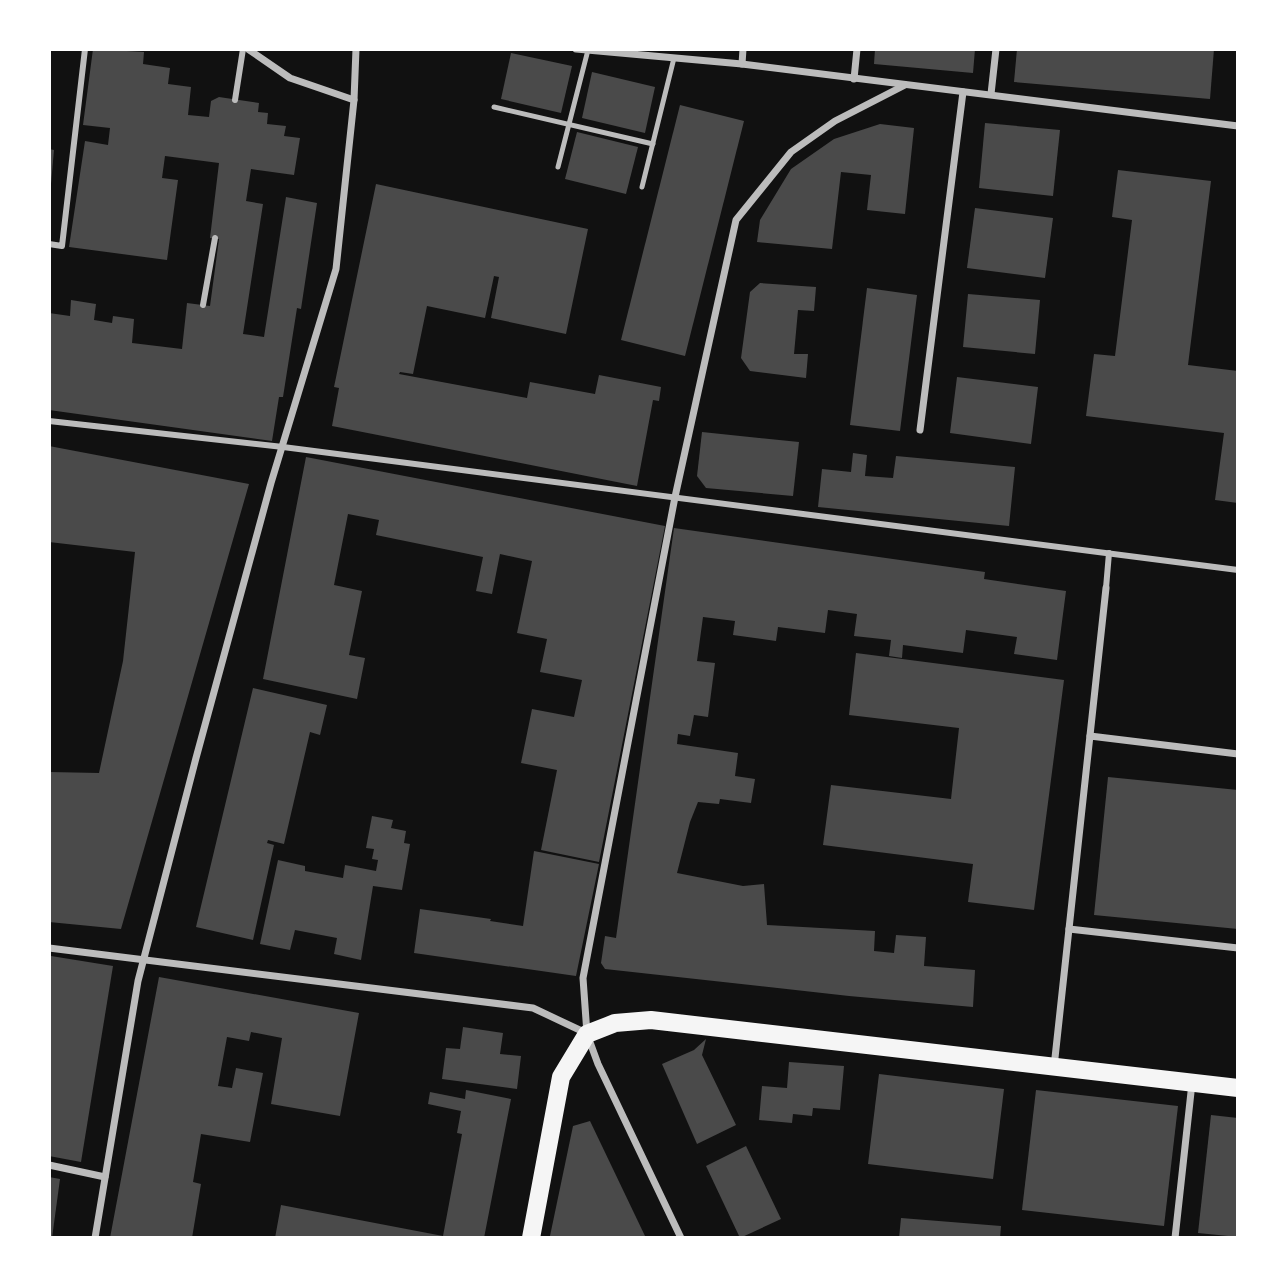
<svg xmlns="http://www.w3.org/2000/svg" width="1287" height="1287" viewBox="0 0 1287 1287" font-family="Ubuntu,sans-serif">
<rect width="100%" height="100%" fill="#111"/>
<!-- building -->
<g fill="#4a4a4a">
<path d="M93,49l51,3 -1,12 27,4 -2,16 23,3 -3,28 21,2 2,-16 8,-4 40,6 -1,9 10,1 -1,11 19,2 -2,10 16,2 -6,37 -43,-6 -5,32 17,3 -20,130 21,3 22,-140 31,6 -16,106 -4,-1 -14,89h-4l-7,44 -223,-31v-97l21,3 1,-16 25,4 -2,16 18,3 1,-7 21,3 -2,24 50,6 5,-46 23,3 9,-67 -9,-1 9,-75 -54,-7 -3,22 16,2 -11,80 -98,-13 16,-106 23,4 2,-17 -27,-3z"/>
<path d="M875,49h100l-2,24 -99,-9z"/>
<path d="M1017,49h197l-4,50 -196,-17z"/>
<path d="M511,53l61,13 -11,47 -60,-14z"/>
<path d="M592,72l63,15 -10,46 -63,-15z"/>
<path d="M680,105l64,16 -59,235 -64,-16z"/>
<path d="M985,123l75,7 -7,66 -74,-8z"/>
<path d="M880,124l34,4 -9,86 -38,-4 4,-35 -30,-3 -9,77 -75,-7 3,-22 31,-51 43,-30z"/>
<path d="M577,132l61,15 -12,47 -61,-15z"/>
<path d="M49,149l5,1 -3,34 -2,-1z"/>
<path d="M1118,170l93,11 -23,184 50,6v132l-23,-3 9,-67 -138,-17 8,-62 21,2 17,-136 -20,-3z"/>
<path d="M376,184l212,45 -22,105 -75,-16 8,-41 -5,-1 -9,42 -58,-12 -14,68 -13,-2 -1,2 128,24 3,-16 65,12 4,-19 62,12 -2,14 -6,-1 -16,86 -305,-60 7,-38 -5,-1z"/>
<path d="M975,208l78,10 -8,60 -78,-10z"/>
<path d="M760,283l56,4 -2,24 -16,-1 -4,44h14l-2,24 -56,-7 -9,-13 9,-66z"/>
<path d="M867,288l50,7 -17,136 -50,-6z"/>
<path d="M968,294l72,6 -5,54 -72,-7z"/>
<path d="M957,377l81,10 -7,57 -81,-11z"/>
<path d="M702,432l97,10 -6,54 -87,-8 -9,-12z"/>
<path d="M49,446l200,38 -128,445 -72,-7v-150l50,1 24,-112 12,-109 -86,-10z"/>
<path d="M853,453l14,2 -2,21 28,2 3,-22 119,11 -6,59 -191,-19 4,-38 29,3z"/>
<path d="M306,457l359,69 -66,336 -58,-12 16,-80 -36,-7 11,-54 42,8 8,-37 -42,-8 7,-33 -30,-6 15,-72 -32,-7 -8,40 -16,-3 7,-34 -107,-22 3,-15 -31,-6 -14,71 28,6 -13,64 16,3 -8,41 -94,-20z"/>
<path d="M674,528l311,44 -1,7 82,12 -9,69 -43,-6 3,-17 -51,-7 -3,23 -60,-8 -1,13 -13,-2 2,-16 -37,-4 3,-22 -29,-4 -3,23 -47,-6 -2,14 -43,-6 2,-14 -32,-4 -6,44 18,2 -7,54 -14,-2 -4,21 -12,-2 -1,10 61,9 -3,23 20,3 -4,24 -31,-4 -1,5 -21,-2 -8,20 -13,51 66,13 21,-2 3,41 108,6 -1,20 20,2 2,-18 30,2 -2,29 51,4 -2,37 -124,-11 -244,-27 -4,-6 4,-27 11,2z"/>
<path d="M856,653l208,27 -30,230 -66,-8 5,-38 -150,-19 8,-60 120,14 8,-71 -110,-13z"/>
<path d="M253,688l74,17 -7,30 -10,-3 -26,112 -16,-4 -1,3 7,2 -21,95 -57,-13z"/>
<path d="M1108,777l130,13v139l-144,-14z"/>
<path d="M372,816l21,4 -2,8 15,3 -2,12 6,1 -8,46 -29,-4 -12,74 -27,-6 3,-16 -42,-8 -5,20 -30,-6 18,-84 27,6v5l38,7 2,-13 31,6 2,-11 -6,-1 2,-10 -8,-1z"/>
<path d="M534,851l65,13 -23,112 -162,-23 6,-44 71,10 -1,2 33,5z"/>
<path d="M51,956l62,10 -32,196 -32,-6v-186z"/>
<path d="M159,977l200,36 -19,103 -69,-12 11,-66 -31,-6 -2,9 -22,-4 -9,49 14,2 4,-20 27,5 -13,69 -49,-8 -8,48 8,2 -9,54h-82z"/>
<path d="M463,1027l40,6 -3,21 21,2 -4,33 -75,-10 4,-31 14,1z"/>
<path d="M706,1039l-4,16 34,70 -39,19 -35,-80 32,-14z"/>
<path d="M789,1062l55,4 -4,44 -27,-2 -1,8 -19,-2 -1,9 -33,-3 3,-34 25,2z"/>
<path d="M879,1074l125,15 -11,90 -125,-15z"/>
<path d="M466,1090l45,9 -27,139h-209l6,-33 162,31 19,-102 -5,-1 4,-22 -33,-7 2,-12 35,7z"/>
<path d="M1036,1090l142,16 -14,120 -142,-16z"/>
<path d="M1211,1115l27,3v119l-40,-4z"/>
<path d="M590,1121l55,115 -23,2 -72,-2 23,-110z"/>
<path d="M746,1146l35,73 -41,19 -34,-72z"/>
<path d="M49,1177l11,2 -8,59h-3z"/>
<path d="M901,1218l100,8 -1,12h-101z"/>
</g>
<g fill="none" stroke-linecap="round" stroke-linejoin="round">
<!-- service -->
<g stroke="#bcbcbc" stroke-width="5">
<path d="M494,107l159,37"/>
<path d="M558,167l30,-117"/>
<path d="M642,187l32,-129"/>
</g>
<!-- pedestrian -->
<g stroke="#bcbcbc" stroke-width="6">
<path d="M235,100l8,-51"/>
<path d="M49,244l13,2 23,-197"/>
<path d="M203,305l12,-67"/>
<path d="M49,421l234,26 955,123"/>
<path d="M1106,588l3,-35"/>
</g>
<!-- minor -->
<g stroke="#bcbcbc" stroke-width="7">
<path d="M248,49l42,29 64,22"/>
<path d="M576,49l166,15 496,62"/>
<path d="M742,64l1,-15"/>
<path d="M854,79l3,-30"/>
<path d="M991,94l5,-45"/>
<path d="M920,430l43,-338"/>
<path d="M1090,736l148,18"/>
<path d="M1069,929l169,19"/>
<path d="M49,948l484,60 53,25"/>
<path d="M1054,1067l52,-479"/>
<path d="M49,1165l56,12"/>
<path d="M95,1238l43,-257 58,-223 75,-275 65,-214 18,-169 2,-51"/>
<path d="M681,1238l-83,-174 -11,-30 -4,-56 92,-481 61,-277 55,-68 44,-31 70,-36"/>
<path d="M1175,1238l17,-155"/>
</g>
<!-- primary -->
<path stroke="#f5f5f5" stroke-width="18" d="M531,1238l30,-161 26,-43 28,-11 36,-3 587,68"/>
</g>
<!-- border -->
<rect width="1287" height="1287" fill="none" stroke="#ffffff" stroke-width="102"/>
</svg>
